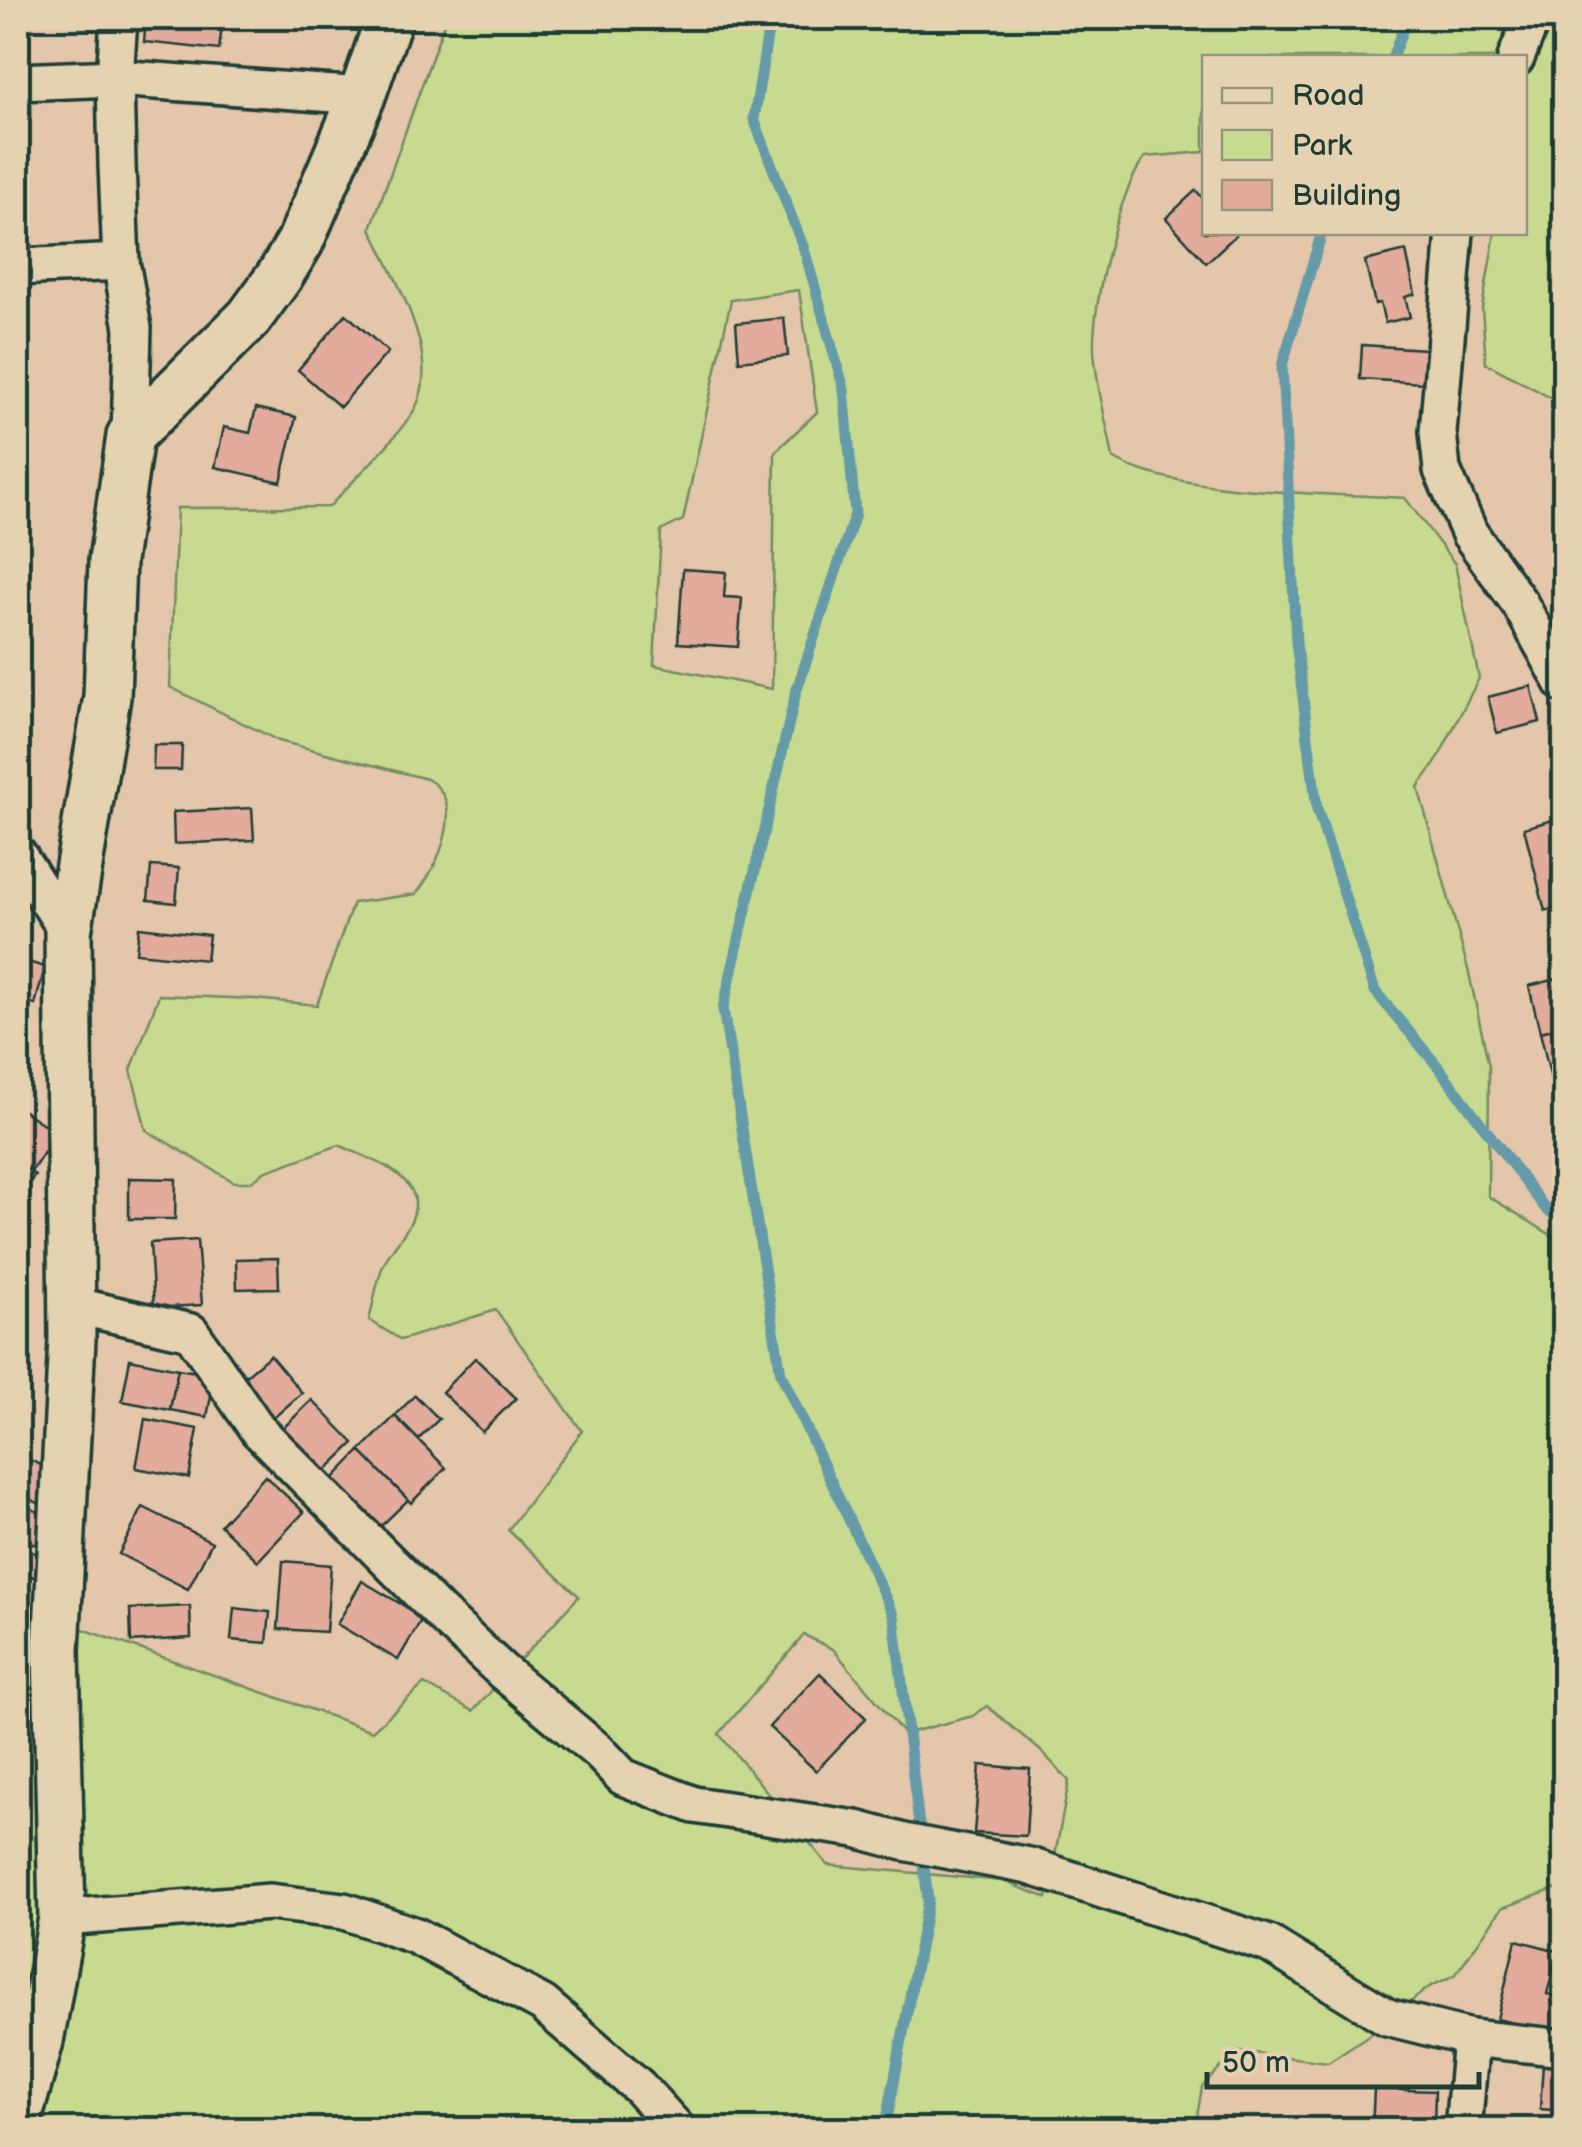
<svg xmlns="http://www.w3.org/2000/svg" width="1582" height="2147" viewBox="0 0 1582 2147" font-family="'Balsamiq Sans',sans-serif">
<rect width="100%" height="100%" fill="#e4c6aa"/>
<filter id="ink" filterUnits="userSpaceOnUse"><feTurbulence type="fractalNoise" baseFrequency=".01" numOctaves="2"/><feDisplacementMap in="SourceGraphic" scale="20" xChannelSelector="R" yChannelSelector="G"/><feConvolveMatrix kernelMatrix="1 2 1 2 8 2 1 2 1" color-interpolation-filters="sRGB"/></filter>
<g filter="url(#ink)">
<!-- green -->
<path fill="#c7da8f" stroke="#738c62" stroke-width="2.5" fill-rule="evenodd" d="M446,18h1118v387l-78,-42 -4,-55 13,-75 29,-1v-174h-320v94l-59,5c-27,37 -53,147 -51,193 2,36 13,73 19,108 60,37 218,35 292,40l50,66 24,114 -43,84 -18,25 51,186 20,93 -1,130 76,47v639l-1,4 -61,22 -47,67 -26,12 -54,44 -47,31 -91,-11 -35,36 -7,42 -1177,1v-524l354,125 52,-47 49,27 106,-115 -71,-66 74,-99 -86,-121 -95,30 -32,-20c5,-17 7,-38 14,-54 7,-17 22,-30 29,-47 18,-43 -44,-60 -73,-74l-75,27 -14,10h-16l-88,-52 -15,-60 28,-75 96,4 62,6 36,-102 63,-9c23,-28 52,-93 11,-115l-148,-38 -109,-54 7,-179 152,-1c27,-30 59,-59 82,-92 37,-53 -18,-137 -40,-187zM799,290l18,122 -42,40 -3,237 -118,-24 7,-134 22,-11 48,-220zM804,1635l29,14 71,85 69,-18 14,-10 55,46 27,29 -22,117 -44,-17 -175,-16 -109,-131z"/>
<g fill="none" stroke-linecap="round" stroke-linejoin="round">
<!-- stream -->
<g stroke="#659aa8" stroke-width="11">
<path d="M770,18l-16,101 50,130 40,140 11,125 -59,178 -73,317 58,365 113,242 34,284 -43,230"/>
<path d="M1392,58l15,-40"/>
<path d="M1322,232l-40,134 14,276 21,167 58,182 65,78 105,139 19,14"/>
</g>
</g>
<!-- building -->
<g fill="#e3ab9c" stroke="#1f3d34" stroke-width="2.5">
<path d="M146,18h77l-4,32 -75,-8z"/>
<path d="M1196,190l8,10v32h30l2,3 -30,28 -40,-45z"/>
<path d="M1406,251l9,43 -10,3 5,20 -25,6 -5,-20 -5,1 -10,-43z"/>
<path d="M346,314l42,38 -48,55 -42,-37z"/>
<path d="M784,318l4,38 -49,5 -3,-38z"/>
<path d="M1362,345l63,4 -2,34 -63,-4z"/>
<path d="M256,408l40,9 -15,65 -66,-15 9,-40 26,6z"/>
<path d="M683,569l43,3 -2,25 18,1 -4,49 -60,-4z"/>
<path d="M1531,686l9,36 -43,11 -9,-36z"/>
<path d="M154,745h28l-1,25h-28z"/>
<path d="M252,808l2,32 -80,4 -1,-32z"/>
<path d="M1564,817v88l-19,6 -21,-83z"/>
<path d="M151,866l28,2 -3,35 -28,-3z"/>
<path d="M139,927l70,8 -3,25 -70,-7z"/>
<path d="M18,959l27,8 -10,38 -17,-5z"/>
<path d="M1564,977v49l-24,6 -11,-46z"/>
<path d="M1564,1026v50l-13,3 -11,-47z"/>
<path d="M18,1107l39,26 -26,39 -13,-9z"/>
<path d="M1558,1134l6,2v41l-15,-4z"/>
<path d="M18,1163l17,12 -17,25z"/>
<path d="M129,1178l47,1 -1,40h-46z"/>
<path d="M197,1240l5,65 -48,3 -4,-65z"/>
<path d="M278,1258l1,30 -42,1 -1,-30z"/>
<path d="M270,1355l32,38 -32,28 -33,-38z"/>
<path d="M475,1358l41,40 -34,34 -40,-40z"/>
<path d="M130,1359l48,10 -8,41 -48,-9z"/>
<path d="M178,1369l37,6 -8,42 -37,-7z"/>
<path d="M415,1395l24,24 -21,21 -23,-24z"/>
<path d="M312,1400l42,43 -32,31 -42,-43z"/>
<path d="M395,1416l51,52 -35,35 -51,-52z"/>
<path d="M145,1419l53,10 -9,49 -53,-10z"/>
<path d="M360,1451l48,49 -30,29 -47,-48z"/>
<path d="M18,1454l39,19 -15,32 -24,-12z"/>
<path d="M265,1476l39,36 -46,49 -38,-36z"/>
<path d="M18,1502l36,18 -14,27 -22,-11z"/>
<path d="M143,1507l69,35 -24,47 -69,-35z"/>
<path d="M26,1549l28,13 -9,21 -27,-14z"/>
<path d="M283,1561l48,4 -5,67 -48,-3z"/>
<path d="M362,1581l61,36 -25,43 -61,-36z"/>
<path d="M190,1606l1,32 -60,4 -1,-33z"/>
<path d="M234,1608l36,4 -3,31 -36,-3z"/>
<path d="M820,1673l46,45 -50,53 -47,-44z"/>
<path d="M980,1765l50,4 -4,67 -52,-3z"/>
<path d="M1516,1940l42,11 -11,43 17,4 -3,37 -64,-16z"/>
<path d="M1543,2063l21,2v46l-24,-2z"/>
<path d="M1374,2089l61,2 -1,39h-62z"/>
</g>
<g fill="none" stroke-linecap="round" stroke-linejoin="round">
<defs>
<g id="minor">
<path d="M119,18l-4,60 2,87 4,97 12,66 -3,108"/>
<path d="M1516,58l16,-40"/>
<path d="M18,82l97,-4 247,18"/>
<path d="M1455,232l-17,200 4,38 28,64 50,70 44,80"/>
<path d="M18,267l103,-5"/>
<path d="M18,855l50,77"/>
<path d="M72,1305l119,27 67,98 181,182 63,59 97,81 24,25 71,28 162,24 48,13 125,24 240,78 118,73 84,21 93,10"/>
<path d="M62,1918l208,-16 74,9 72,25 127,68 96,83 39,43"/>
<path d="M1463,2130l8,-92"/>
</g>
<path id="tertiary" d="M18,2120l22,-79 22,-123 -6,-268 16,-311 -4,-407 39,-235 5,-136 18,-125 119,-118 30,-41 21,-35 62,-146 27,-78"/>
</defs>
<!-- minor casing -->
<use href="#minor" stroke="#1f3d34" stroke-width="42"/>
<!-- tertiary casing -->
<use href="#tertiary" stroke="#1f3d34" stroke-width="52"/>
<!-- minor -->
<use href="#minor" stroke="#e5d2b0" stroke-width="35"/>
<!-- tertiary -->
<use href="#tertiary" stroke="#e5d2b0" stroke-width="45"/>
</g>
</g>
<!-- margin -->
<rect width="1582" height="2147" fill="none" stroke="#e5d2b0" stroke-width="60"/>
<rect x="30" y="30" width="1522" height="2087" fill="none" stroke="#1f3d34" stroke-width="4" filter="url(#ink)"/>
<!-- legend -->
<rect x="1202" y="55" width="325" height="180" fill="#e5d2b0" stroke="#96967e" stroke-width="2.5"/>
<rect x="1222" y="88" width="50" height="15" fill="#e5d2b0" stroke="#96967e" stroke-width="2.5"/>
<text x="1292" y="105" font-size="30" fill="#1f3d34">Road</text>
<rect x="1222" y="130" width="50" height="30" fill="#c7da8f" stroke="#96967e" stroke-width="2.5"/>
<text x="1292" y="155" font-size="30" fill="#1f3d34">Park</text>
<rect x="1222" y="180" width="50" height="30" fill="#e3ab9c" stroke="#96967e" stroke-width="2.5"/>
<text x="1292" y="205" font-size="30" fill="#1f3d34">Building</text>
<!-- scale -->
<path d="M1207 2072v15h272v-15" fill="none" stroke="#1f3d34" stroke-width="5"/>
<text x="1222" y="2072" font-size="30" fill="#1f3d34" stroke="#e5d2b0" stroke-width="8" paint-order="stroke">50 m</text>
</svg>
